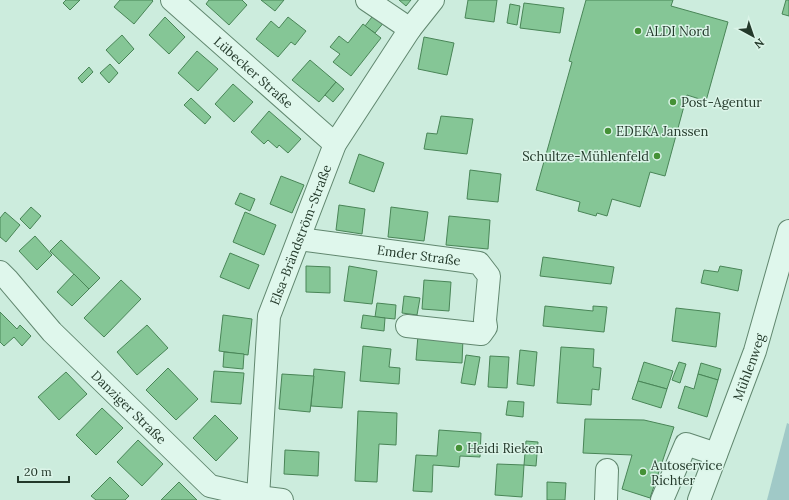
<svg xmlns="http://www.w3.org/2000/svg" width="789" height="500" viewBox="0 0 789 500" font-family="Lora,serif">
<rect width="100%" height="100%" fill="#ccecdd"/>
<!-- green -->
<path fill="#a0c9c7" d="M787,423l2,1v76h-22z"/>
<!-- building -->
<g fill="#85c696" stroke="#498557">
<path d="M66,0h14l-10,10 -7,-7z"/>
<path d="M120,0h32l1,1 -19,23 -20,-17z"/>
<path d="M209,0h33l5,5 -18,20 -23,-21z"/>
<path d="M261,0h23l-9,11z"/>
<path d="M399,0h12l-5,6z"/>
<path d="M468,0h29l-3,22 -29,-4z"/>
<path d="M586,0h87l-2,6 57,16 -22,79 -19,-6 -22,81 -15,-4 -10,35 -28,-8 -5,17 -10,-3 -1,3 -18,-5 2,-9 -44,-12 36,-128 -3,-1z"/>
<path d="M786,0h3v16l-7,-2z"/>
<path d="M524,3l40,5 -4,25 -40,-5z"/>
<path d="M510,4l10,2 -3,19 -10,-2z"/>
<path d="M375,13l10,8 -10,12 -10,-7z"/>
<path d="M165,17l20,20 -16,17 -20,-19z"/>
<path d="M288,17l18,14 -11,14 -4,-3 -13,15 -22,-18 15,-18 8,7z"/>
<path d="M363,24l18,14 -30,38 -18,-14 7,-8 -10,-7 9,-11 9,7z"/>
<path d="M122,35l12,14 -15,15 -13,-14z"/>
<path d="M424,37l30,6 -7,32 -29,-6z"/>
<path d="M197,51l21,18 -20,22 -20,-18z"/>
<path d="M310,60l26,22 -17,20 -27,-22z"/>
<path d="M110,64l8,9 -9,10 -9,-10z"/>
<path d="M89,67l4,5 -11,11 -4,-5z"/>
<path d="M336,82l8,7 -11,13 -8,-7z"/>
<path d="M233,84l20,18 -19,20 -19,-18z"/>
<path d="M191,98l20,19 -6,7 -21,-19z"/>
<path d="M269,111l32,28 -13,14 -9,-8 -2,3 -9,-8 -4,4 -13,-12z"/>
<path d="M441,116l32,3 -6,35 -43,-5 3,-16 10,1z"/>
<path d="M359,154l25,9 -10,29 -25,-9z"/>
<path d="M470,170l31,4 -3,28 -31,-3z"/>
<path d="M281,176l23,9 -12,28 -22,-9z"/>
<path d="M240,193l15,6 -5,12 -15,-7z"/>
<path d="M339,205l26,4 -3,25 -26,-4z"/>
<path d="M31,207l10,9 -11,13 -10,-10z"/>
<path d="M391,207l37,5 -4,29 -36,-4z"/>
<path d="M5,212l15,13 -14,17 -6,-5v-19z"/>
<path d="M245,212l31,13 -12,30 -31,-13z"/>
<path d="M449,216l41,4 -2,29 -42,-4z"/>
<path d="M35,236l17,19 -15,15 -18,-19z"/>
<path d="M61,240l39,38 -11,11 -39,-38z"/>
<path d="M230,253l29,12 -10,24 -29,-12z"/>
<path d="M543,257l71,10 -3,17 -71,-8z"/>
<path d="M306,266l24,1v26l-24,-1z"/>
<path d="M349,266l28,5 -5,33 -28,-3z"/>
<path d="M720,266l22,4 -4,21 -37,-8 3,-13 14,2z"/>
<path d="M74,274l15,15 -17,17 -15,-14z"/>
<path d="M121,280l20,19 -37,38 -20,-19z"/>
<path d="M424,280l27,2 -2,29 -27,-2z"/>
<path d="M404,296l16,2 -3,17 -15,-2z"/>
<path d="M377,303l19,2 -1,14 -20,-2z"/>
<path d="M545,306l48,5v-5l14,1 -3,25 -61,-6z"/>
<path d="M676,308l44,5 -4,34 -44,-6z"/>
<path d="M0,312l17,17 3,-4 11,11 -9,10 -8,-9 -10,9 -4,-4z"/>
<path d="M223,315l29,4 -4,36 -29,-4z"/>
<path d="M363,315l22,3 -1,13 -23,-3z"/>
<path d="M147,325l21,23 -31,27 -20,-23z"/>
<path d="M418,335l45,3 -1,25 -46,-3z"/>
<path d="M363,346l28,3 -2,18 11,1 -1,16 -39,-3z"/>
<path d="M561,347l33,2 -1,18 8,1 -2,22 -7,-1 -1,16 -34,-2z"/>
<path d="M520,350l17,2 -3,34 -17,-2z"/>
<path d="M224,352l20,2 -1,15 -20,-2z"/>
<path d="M466,355l14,2 -5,28 -14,-2z"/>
<path d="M490,356l19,1 -2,31 -19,-1z"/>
<path d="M644,362l29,9 -6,18 -29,-8z"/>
<path d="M679,362l7,2 -6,19 -8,-3z"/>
<path d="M701,363l20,6 -3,11 -20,-6z"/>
<path d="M168,368l30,31 -22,21 -30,-30z"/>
<path d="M314,369l31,3 -3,36 -31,-2z"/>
<path d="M214,371l30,2 -3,31 -30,-2z"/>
<path d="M66,372l21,22 -28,26 -21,-23z"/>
<path d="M282,374l32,2 -4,36 -31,-3z"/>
<path d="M698,374l20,6 -11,37 -29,-9 7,-22 9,3z"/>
<path d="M638,381l29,8 -6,19 -29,-9z"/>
<path d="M508,401l16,1 -1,15 -17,-2z"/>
<path d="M102,408l21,20 -27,27 -20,-20z"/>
<path d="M358,411l39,2 -1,32 -17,-1 -2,38 -22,-1z"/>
<path d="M215,415l23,23 -22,23 -23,-23z"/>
<path d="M585,419l59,1 30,7 -24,71 -28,-9 10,-34 -49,-2z"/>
<path d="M439,430l42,3 -1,24 -20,-1 -1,11 -26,-2 -1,27 -19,-1 3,-36 21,1z"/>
<path d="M138,440l25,24 -21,22 -25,-24z"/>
<path d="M526,441l12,1 -2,24 -12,-1z"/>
<path d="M285,450l34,2 -1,24 -34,-2z"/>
<path d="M497,464l27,1 -2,32 -27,-2z"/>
<path d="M110,477l19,19 -4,4h-29l-5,-4z"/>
<path d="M179,482l18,18h-36z"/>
<path d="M547,482l19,1 -1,17h-18z"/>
</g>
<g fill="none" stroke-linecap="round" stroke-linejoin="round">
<defs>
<g id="minor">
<path id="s1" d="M172,0l163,144"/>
<path d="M367,0l43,29"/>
<path id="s2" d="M299,239l180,24 10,13 -4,44 1,7 -5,7 -74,-8"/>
<path id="s3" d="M0,272l8,8 44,52 158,154 48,11 24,3"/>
<path id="s4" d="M256,500l2,-3 11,-181 66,-172 75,-115 23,-29"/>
<path d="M606,500l1,-30"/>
<path d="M662,500l24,-56 30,10"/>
<path id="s5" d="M699,500l56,-149 34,-120"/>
</g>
</defs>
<!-- minor casing -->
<use href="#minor" stroke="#61876f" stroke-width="24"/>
<!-- minor -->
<use href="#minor" stroke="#dff7ec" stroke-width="22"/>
</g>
<!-- markers -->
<g fill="#459136" stroke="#dbf4e8" stroke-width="1.5">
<circle cx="638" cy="31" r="4"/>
<circle cx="673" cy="102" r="4"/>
<circle cx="608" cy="131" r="4"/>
<circle cx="657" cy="156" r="4"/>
<circle cx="459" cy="448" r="4"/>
<circle cx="643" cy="472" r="4"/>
</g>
<g text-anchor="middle" stroke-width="3" stroke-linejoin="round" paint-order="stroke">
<!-- poi labels -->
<g font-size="13" fill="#23392a" stroke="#dbf4e8" text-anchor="start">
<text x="646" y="36">ALDI Nord</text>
<text x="681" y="107">Post-Agentur</text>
<text x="616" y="136">EDEKA Janssen</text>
<text x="649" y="161" text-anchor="end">Schultze-Mühlenfeld</text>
<text x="467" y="453">Heidi Rieken</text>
<text x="651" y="470">Autoservice<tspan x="651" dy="15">Richter</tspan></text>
</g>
<!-- street labels -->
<g font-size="13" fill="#23392a" stroke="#dbf4e8">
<text dy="5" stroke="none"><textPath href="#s1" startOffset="109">Lübecker Straße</textPath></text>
<text dy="5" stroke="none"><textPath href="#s4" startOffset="272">Elsa-Brändström-Straße</textPath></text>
<text dy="5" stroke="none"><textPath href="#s2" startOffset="121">Emder Straße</textPath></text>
<text dy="5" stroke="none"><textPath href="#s5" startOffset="142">Mühlenweg</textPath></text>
<text dy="5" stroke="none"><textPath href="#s3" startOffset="187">Danziger Straße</textPath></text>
</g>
</g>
<!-- north arrow -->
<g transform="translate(753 36) rotate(140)" stroke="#dbf4e8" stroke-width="3" paint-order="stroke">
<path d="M0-3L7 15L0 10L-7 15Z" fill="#23392a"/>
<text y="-6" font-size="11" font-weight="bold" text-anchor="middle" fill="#23392a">N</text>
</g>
<!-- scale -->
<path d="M18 476v6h51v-6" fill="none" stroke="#23392a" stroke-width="2"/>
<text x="24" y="476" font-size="12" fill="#23392a" stroke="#dbf4e8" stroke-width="3" paint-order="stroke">20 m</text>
</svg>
